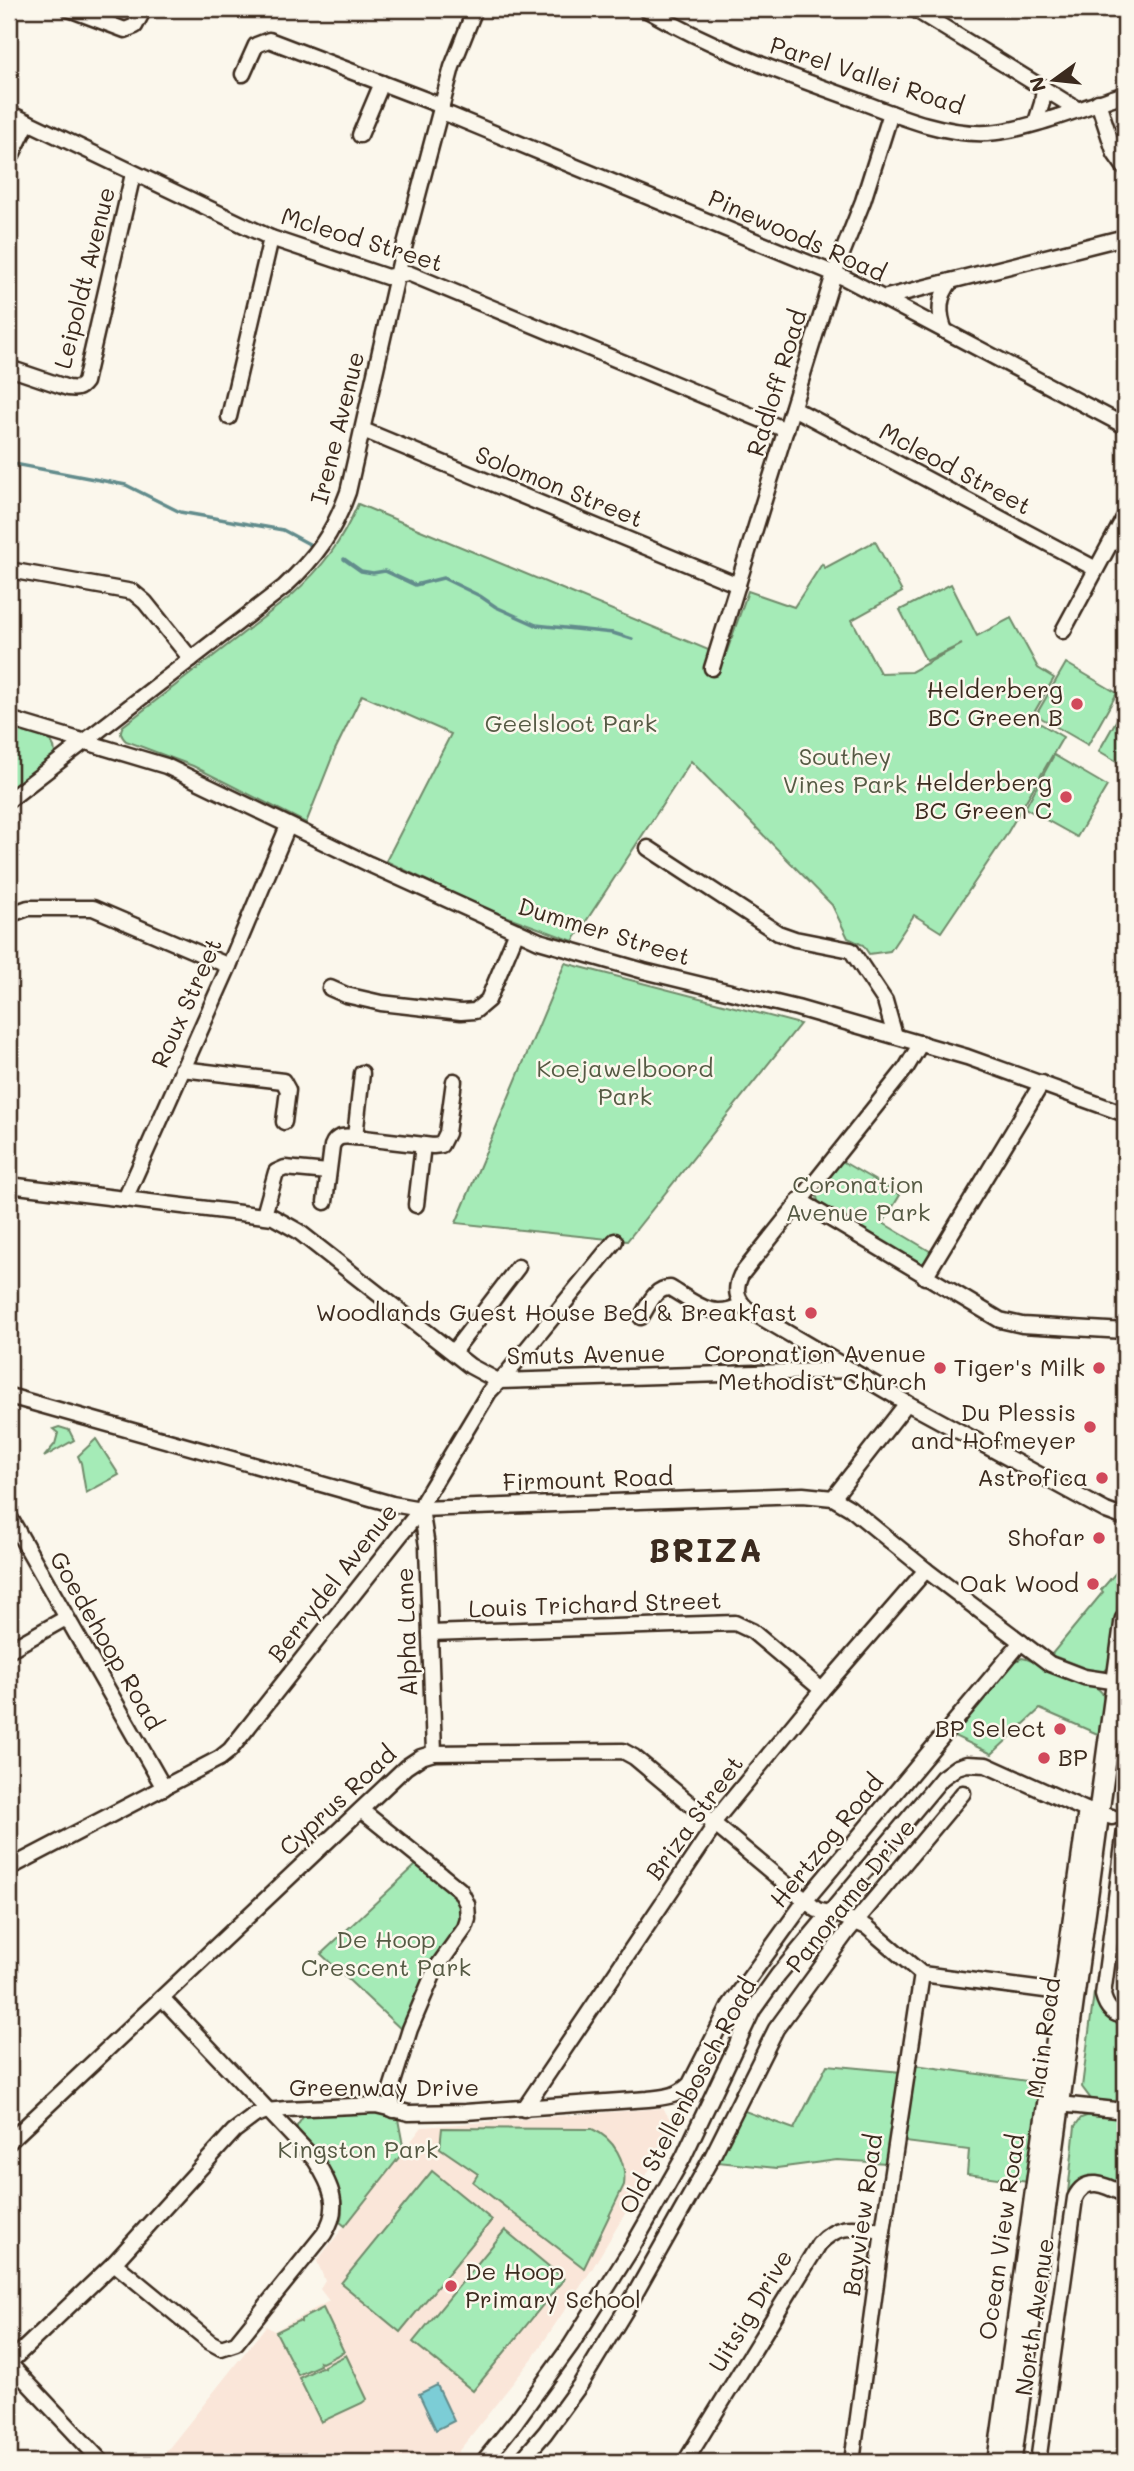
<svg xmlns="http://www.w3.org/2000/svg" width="1134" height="2471" viewBox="0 0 1134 2471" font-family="Mali,sans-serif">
<rect width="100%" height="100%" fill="#fbf7ec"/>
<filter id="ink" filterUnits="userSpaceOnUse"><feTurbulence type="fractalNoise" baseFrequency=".0143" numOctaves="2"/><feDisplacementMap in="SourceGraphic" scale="14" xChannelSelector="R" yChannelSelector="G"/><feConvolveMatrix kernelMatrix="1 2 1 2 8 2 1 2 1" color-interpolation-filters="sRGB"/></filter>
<g filter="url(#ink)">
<!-- built -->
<path fill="#fae6d9" d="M663,2108l10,16 -38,73 -43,72 -60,90 -82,103h-292l108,-136 8,5 55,-30 -9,-12 5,-8 -8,-20 105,-134z"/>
<!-- green -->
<g fill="#a5ebb7" stroke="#708a6a" stroke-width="2">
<path d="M358,504l367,153 23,-66 46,16 28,-43 3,4 50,-27 27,51 -50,28 28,53 31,-1 51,-28 -36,17 -26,-51 51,-26 26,52 34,-18 27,50 16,10 -23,40 32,19 -58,100 -64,95 -27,-17 -24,36 -21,3 -6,-9 -15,-7 -16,-33 -141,-144 -118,180 -89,-33 -98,-47 65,-127 -89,-39 -27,55 -29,73 -113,-57 -67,-25c-5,-5 -7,-9 -3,-15l168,-130c32,-29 50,-53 67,-92z"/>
<path d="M1066,663l51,30 -29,52 -52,-30z"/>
<path d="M1125,705v61l-26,-15z"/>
<path d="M9,726c15,4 51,7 45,30l-45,34z"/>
<path d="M1054,755l53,31 -30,51 -52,-29z"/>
<path d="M565,963l235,61 -173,217 -171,-18z"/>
<path d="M840,1160l60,35 -17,28 50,30 -7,9 -7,2 -99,-59c-11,-16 10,-32 20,-45z"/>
<path d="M59,1427l10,3 5,10 -30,17 11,-13 3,-11 -5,-4z"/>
<path d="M96,1439l23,36 -33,18 -5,-30 -3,-7z"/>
<path d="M1118,1570l4,1 -12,96 -8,5h-7l-44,-17 52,-63 -2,-2z"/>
<path d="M1022,1658c14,2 27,14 41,19 11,4 35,6 40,18 5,10 -1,29 -3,40l-60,-26 -48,45 -40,-19 60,-72z"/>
<path d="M418,1863l37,30 8,19 -4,15 -33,44 -22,61 -83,-78z"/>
<path d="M1094,1993l4,1 27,28v82l-34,-5 -9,-12z"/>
<path d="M827,2065l74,7 -14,91 -50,-3 -60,8 -60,-6 25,-52 52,19z"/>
<path d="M915,2065l126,18 -13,99 -61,-8 2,-24 -64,-8z"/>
<path d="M361,2111l16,1 21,7 6,32 -59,75 -5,-4c11,-33 -23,-66 -43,-90v-6l6,-9z"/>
<path d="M1089,2115l36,4v69c-11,-6 -25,-16 -38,-9 -7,5 -12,11 -19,14l7,-67 6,-8z"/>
<path d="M442,2128l150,1c22,9 35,33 32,56l-40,83 -111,-86 5,-8 -38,-26z"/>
<path d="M432,2171l60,49 -92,112 -59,-49z"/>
<path d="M505,2230l59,49 -91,112 -60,-49z"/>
<path d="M323,2308l21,44 -22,11 -3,-1 1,3 -22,10 -22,-43 22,-11 3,1v-3z"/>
<path d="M346,2355l21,44 -5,4 -41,19 -22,-44 22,-11 3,1v-2z"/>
</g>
<!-- water -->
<path fill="#7ccdd6" stroke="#628c8c" stroke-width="2" d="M437,2385l17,36 -18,9 -17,-36z"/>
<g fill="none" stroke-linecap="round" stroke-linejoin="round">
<!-- stream -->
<g stroke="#628c8c" stroke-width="3.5">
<path d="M9,463l117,22 54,27 103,18 28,15"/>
<path d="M344,559l17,12 12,2 12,-2 30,14 28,-7 37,18 16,11 40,18 77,8 19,6"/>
</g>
<defs>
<g id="minor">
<path d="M69,9l56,21 10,-4 9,-17"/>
<path d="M645,9c68,39 136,64 209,90 42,16 88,36 133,34 40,-2 99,-27 138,-39"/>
<path d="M914,9l163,100"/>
<path d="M243,74l13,-29 13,-5 173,66"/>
<path d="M1098,102l17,52 10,14"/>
<path d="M9,113l262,125 116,39 21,-4 378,157"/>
<path d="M440,113l10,2 395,163 280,148"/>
<path d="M1036,122l6,-19 2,-15"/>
<path d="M360,135l22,-52"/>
<path d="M9,161l19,-39"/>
<path d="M883,298l242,-61"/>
<path d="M945,331c-7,-18 -7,-34 6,-50"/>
<path d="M9,368l59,20c8,1 12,1 17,-6l48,-208"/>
<path d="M793,408l303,161"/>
<path d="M229,417l42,-179"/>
<path d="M363,430l375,155"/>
<path d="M9,570l124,22 12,10 46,57"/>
<path d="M1063,631l62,-115"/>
<path d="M712,668l122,-394 29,-73 28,-88"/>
<path d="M9,719l157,47 203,98 170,77 105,30 153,37 170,49 158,57"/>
<path d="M9,800l275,-213c32,-30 49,-53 64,-95l52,-229 52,-196 23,-58"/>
<path d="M648,848l130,85 17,6 56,11 34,51 10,35"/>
<path d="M9,915l19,-7h65l136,58"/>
<path d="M330,988l16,7 35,8 80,9 14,-1 13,-11 29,-69"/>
<path d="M921,1043l-15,25 -165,207c-7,15 -5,26 9,36l157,92 199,108 19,7"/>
<path d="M182,1069l101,12 5,9 -4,32"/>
<path d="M355,1137l7,-64"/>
<path d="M9,1185l264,32 25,14 172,135 28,15 354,-11"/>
<path d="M125,1199l104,-233 59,-140"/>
<path d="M799,1200l201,120 22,5 103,6"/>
<path d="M325,1202l7,-56c4,-11 13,-10 23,-9l78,9 8,-1 6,-12 7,-52"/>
<path d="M416,1205l7,-60"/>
<path d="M264,1215l12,-43 9,-4 43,4"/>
<path d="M925,1277l117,-194"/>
<path d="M641,1317c8,-12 13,-29 29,-29 27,16 41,32 72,17"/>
<path d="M453,1352l65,-85"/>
<path d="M9,1396l383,108 29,5 382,-14 30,3 17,10 76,62 124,94 34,13 40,6"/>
<path d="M833,1498l74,-95"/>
<path d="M421,1509l6,37 7,207"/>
<path d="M9,1516l155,272"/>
<path d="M430,1633l305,-10 17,8 70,59"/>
<path d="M9,1650l57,-32"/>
<path d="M361,1810l99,80 7,14 1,15 -3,9 -30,42 -25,59 -20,63 4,18"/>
<path d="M1125,1830l-22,165c3,12 9,20 22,21"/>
<path d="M9,1868l211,-110 10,-8 191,-241 3,-9 65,-108 19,-20 107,-131"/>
<path d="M1060,2104l65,7"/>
<path d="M524,2109l187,-278 6,-13 105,-128 104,-120"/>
<path d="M9,2142l397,-375 15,-10 13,-4 189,-2 11,6 183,153 22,5 28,12 55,47 138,18"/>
<path d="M114,2263l96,79 11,6 15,-5 88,-109c18,-27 7,-49 -9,-74l-153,-162"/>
<path d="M9,2363l105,-100 120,-132 20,-15 13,-5 19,-2 90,-4 33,8 56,-1 183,-13c17,-2 29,-2 42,-15l40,-79 75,-104 216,-259"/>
<path d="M9,2363l93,99"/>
<path d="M483,2462l33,-41 55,-76 59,-94 53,-93 70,-148 25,-35 164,-197 15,-11 10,-3 19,1 100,45 26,7"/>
<path d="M520,2462l25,-29 35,-48 51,-84 81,-144 64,-128 71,-97 116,-139"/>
<path d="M685,2462l134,-218c21,-22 36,-16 64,-13"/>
<path d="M852,2462l31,-231 39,-257"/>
<path d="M995,2462l91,-652"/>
<path d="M1038,2462l37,-264c11,-24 32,-12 50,-3"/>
</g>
<path id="major" d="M1011,2462l114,-842"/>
</defs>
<!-- minor casing -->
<use href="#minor" stroke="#3b2a1e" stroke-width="19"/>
<!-- major casing -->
<use href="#major" stroke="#3b2a1e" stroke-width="24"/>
<!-- minor -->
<use href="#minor" stroke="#fbf7ec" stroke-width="14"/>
<!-- major -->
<use href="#major" stroke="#fbf7ec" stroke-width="19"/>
</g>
</g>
<!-- markers -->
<g fill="#d1495b" stroke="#fbf7ec" stroke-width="2.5">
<circle cx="1077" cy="704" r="7"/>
<circle cx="1066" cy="797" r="7"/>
<circle cx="811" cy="1313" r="7"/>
<circle cx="940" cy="1368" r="7"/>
<circle cx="1099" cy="1368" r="7"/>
<circle cx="1090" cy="1427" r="7"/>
<circle cx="1102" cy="1478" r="7"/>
<circle cx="1099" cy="1538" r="7"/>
<circle cx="1093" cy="1584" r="7"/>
<circle cx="1060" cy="1729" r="7"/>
<circle cx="1044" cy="1758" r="7"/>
<circle cx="451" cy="2286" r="7"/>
</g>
<g text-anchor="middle" stroke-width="5" stroke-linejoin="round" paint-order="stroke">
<!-- street labels -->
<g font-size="24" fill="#3b2a1e" stroke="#fbf7ec">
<text transform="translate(867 76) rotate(18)" y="8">Parel Vallei Road</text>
<text transform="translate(797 236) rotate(24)" y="8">Pinewoods Road</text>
<text transform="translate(362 240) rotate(17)" y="8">Mcleod Street</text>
<text transform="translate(85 278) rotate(-76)" y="8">Leipoldt Avenue</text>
<text transform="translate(777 383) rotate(-73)" y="8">Radloff Road</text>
<text transform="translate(338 428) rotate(-76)" y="8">Irene Avenue</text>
<text transform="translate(955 469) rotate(28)" y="8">Mcleod Street</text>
<text transform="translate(559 487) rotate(22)" y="8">Solomon Street</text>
<text transform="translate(604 932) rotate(17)" y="8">Dummer Street</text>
<text transform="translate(187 1003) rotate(-66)" y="8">Roux Street</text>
<text transform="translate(586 1355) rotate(-1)" y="8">Smuts Avenue</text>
<text transform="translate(588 1480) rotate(-2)" y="8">Firmount Road</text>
<text transform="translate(333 1583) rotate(-52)" y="8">Berrydel Avenue</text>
<text transform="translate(595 1605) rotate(-2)" y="8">Louis Trichard Street</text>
<text transform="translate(407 1632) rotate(-92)" y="8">Alpha Lane</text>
<text transform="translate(106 1641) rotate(60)" y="8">Goedehoop Road</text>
<text transform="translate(338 1801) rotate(-43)" y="8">Cyprus Road</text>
<text transform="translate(695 1818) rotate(-54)" y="8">Briza Street</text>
<text transform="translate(827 1841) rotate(-51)" y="8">Hertzog Road</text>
<text transform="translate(851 1896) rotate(-51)" y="8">Panorama Drive</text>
<text transform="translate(1044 2038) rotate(-82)" y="8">Main Road</text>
<text x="384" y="2096">Greenway Drive</text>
<text transform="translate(688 2096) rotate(-62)" y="8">Old Stellenbosch Road</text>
<text transform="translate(863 2215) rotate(-82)" y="8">Bayview Road</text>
<text transform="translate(1002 2237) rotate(-82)" y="8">Ocean View Road</text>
<text transform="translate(751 2311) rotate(-59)" y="8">Uitsig Drive</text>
<text transform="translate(1035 2317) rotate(-82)" y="8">North Avenue</text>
</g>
<!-- poi labels -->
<g font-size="24" fill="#3b2a1e" stroke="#fbf7ec" text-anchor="end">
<text x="1063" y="698">Helderberg<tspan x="1063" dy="28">BC Green B</tspan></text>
<text x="1052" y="791">Helderberg<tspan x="1052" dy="28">BC Green C</tspan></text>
<text x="797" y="1321">Woodlands Guest House Bed &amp; Breakfast</text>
<text x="926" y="1362">Coronation Avenue<tspan x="926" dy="28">Methodist Church</tspan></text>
<text x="1085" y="1376">Tiger's Milk</text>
<text x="1076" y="1421">Du Plessis<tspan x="1076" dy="28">and Hofmeyer</tspan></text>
<text x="1088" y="1486">Astrofica</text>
<text x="1085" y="1546">Shofar</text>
<text x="1079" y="1592">Oak Wood</text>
<text x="1046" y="1737">BP Select</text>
<text x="1058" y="1766" text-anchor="start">BP</text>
<text x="465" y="2280" text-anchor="start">De Hoop<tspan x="465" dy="28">Primary School</tspan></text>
</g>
<!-- park labels -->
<g font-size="24" fill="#565a44" stroke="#fbf7ec">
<text x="571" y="732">Geelsloot Park</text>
<text x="845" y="765">Southey<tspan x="845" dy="28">Vines Park</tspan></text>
<text x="625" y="1077">Koejawelboord<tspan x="625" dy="28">Park</tspan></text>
<text x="858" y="1193">Coronation<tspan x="858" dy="28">Avenue Park</tspan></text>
<text x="386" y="1948">De Hoop<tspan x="386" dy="28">Crescent Park</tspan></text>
<text x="358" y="2158">Kingston Park</text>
</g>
<!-- district labels -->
<g font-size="32" font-weight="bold" letter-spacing="2" fill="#3b2a1e" stroke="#fbf7ec">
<text x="706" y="1562">BRIZA</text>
</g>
</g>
<!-- margin -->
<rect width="1134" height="2471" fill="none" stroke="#fbf7ec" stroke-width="35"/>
<rect x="18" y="18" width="1099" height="2436" fill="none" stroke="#3b2a1e" stroke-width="2.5" filter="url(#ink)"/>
<!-- north arrow -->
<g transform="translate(1054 80) rotate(255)" stroke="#fbf7ec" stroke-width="5" paint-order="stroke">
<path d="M0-5L12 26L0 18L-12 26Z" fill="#3b2a1e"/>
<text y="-10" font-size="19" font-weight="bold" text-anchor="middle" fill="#3b2a1e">N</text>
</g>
</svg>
